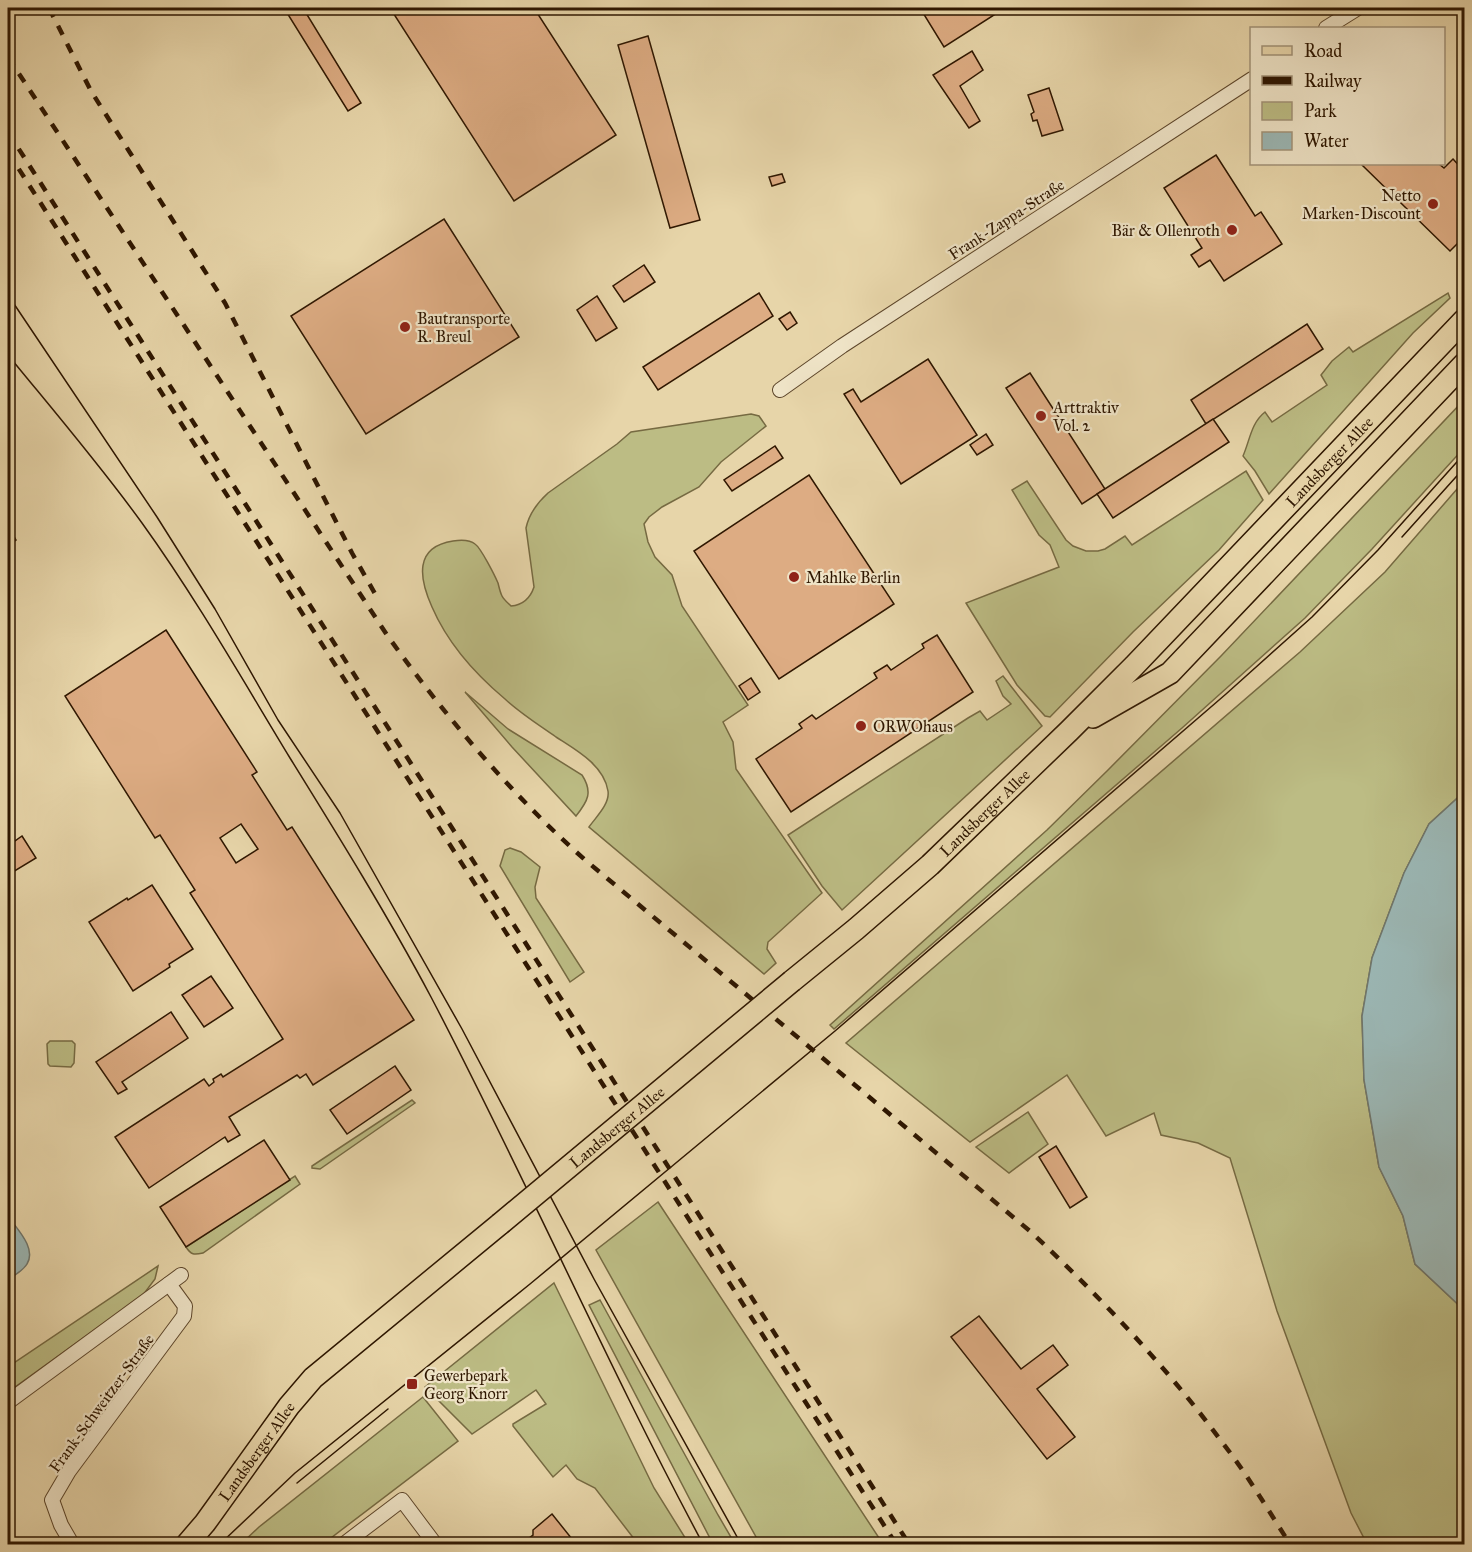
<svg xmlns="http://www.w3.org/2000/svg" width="1472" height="1552" viewBox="0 0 1472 1552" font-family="'IM FELL Great Primer',serif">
<rect width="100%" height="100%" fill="#e7d5a9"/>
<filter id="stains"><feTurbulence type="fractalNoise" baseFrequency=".00333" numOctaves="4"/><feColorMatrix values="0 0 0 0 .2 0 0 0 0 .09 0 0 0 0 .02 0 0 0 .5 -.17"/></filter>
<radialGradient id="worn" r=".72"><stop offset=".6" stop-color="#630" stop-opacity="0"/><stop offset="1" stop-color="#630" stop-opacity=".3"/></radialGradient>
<!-- green -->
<g fill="#bcbc84" stroke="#766a42" stroke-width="1.5">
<path d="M1448,293l2,5 -37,35 -144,161 -14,-23 -12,-15c7,-16 8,-33 22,-44l7,10 55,-37 -6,-10 11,-14 17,-14 4,5z"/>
<path d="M1464,400v48l-92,101 -67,69 -123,110 -348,301 -4,-4 217,-195 60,-59 114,-115z"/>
<path d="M751,414l8,2 7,10 -45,36 -22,25 -37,20 -13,10 -5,7 4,18 7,15 17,18 10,31 66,99 -25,17 10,20 3,27 86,124 -54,49 -1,7 9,14 -12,11 -175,-147c7,-10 21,-23 19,-36 -4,-26 -32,-41 -52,-54 -17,-12 -36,-24 -51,-38 -31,-26 -57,-55 -73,-92 -13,-29 -18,-60 21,-66 7,-1 16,-2 22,3 6,4 20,32 23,39 1,4 2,9 4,13 2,4 6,7 9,10 12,-1 19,-7 23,-19l-8,-59c3,-14 11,-25 22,-35l69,-49 14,-12z"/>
<path d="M1246,471l17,29 -44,50 -86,82 -83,85 -5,-1 -28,-31 -51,-82 93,-36 -9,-22 -11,-10 -27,-45 15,-9 39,59 7,6 13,5h12l7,-2 20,-13 7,9z"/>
<path d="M1464,481v311l-35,32 -25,49 -32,85 -10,58 2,64 15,87 24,49 12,48 49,46v234h-97l-16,-31 -74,-202 -47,-153 -32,-15 -37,-8 -7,-22 -48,23 -39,-61 -97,67 -124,-99 454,-391 85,-80z"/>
<path d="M1003,676l39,50 -200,184 -20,-24 -34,-51 180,-117 12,-7 7,9 24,-16 -8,-8 -7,-15z"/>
<path d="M465,692l43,37 74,46c11,17 6,26 -6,41l-64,-69z"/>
<path d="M510,848l11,4 19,15 -5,20 1,11 48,74 -14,10 -70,-116 5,-16z"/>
<path d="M50,1041h22l3,3 -1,19 -3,4 -21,-1 -2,-2 -1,-20z"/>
<path d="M412,1100l3,3 -95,66 -8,-1v-2z"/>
<path d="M1028,1112l20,32 -39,29 -33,-26z"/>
<path d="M295,1176l5,8 -97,69c-9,2 -12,2 -17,-6z"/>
<path d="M658,1202l225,342h-123l-164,-294z"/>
<path d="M158,1266l-3,13 -12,16 -135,97v-25z"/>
<path d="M554,1283l100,205 35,56h-51l-43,-56 -18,-9 -11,-14 -13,12 -40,-51v-2l33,-20 -10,-14 -64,44 -47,-47z"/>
<path d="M600,1300l118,215 17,29h-22l-124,-239z"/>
<path d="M423,1397l35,44 -135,103h-82l18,-17z"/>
</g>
<!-- water -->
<g fill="#9bb6b3" stroke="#70766c" stroke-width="1.5">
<path d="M1464,792v518l-49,-46 -12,-48 -24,-49 -15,-87 -2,-64 10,-58 32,-85 25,-49z"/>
<path d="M8,1216c8,12 29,32 19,48 -4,7 -13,11 -19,16z"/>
</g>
<!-- building -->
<g fill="#ddac83" stroke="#2f1701" stroke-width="1.5" fill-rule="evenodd">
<path d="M284,8h19l58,95 -13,8z"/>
<path d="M390,8h144l82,127 -102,66z"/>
<path d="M920,8h85l-61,39z"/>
<path d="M648,36l52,184 -30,8 -52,-183z"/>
<path d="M972,51l11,19 -23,16 20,35 -11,7 -36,-53z"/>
<path d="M1049,88l14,42 -21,6 -5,-16 -4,1 -2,-7 3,-2 -6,-17z"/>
<path d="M1216,155l39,61 6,-4 21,32 -58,37 -14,-21 -11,7 -8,-12 11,-7 -38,-60z"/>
<path d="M1453,159l11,12v66l-14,14 -89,-87h78l5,4z"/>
<path d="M782,174l3,8 -13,4 -3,-9z"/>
<path d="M444,219l75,118 -153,97 -75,-118z"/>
<path d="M644,265l11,17 -31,20 -11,-16z"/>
<path d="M759,293l14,23 -115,74 -15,-23z"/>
<path d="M597,296l20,32 -21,13 -19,-31z"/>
<path d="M790,312l7,11 -10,7 -8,-11z"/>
<path d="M1307,324l16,25 -117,75 -15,-24z"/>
<path d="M928,359l49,76 -76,49 -57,-90 9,-5 8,13z"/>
<path d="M1030,373l75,116 -23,15 -76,-116z"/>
<path d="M1213,419l16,23 -116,76 -16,-24z"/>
<path d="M986,434l7,11 -16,10 -7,-10z"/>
<path d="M775,446l8,12 -51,33 -8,-11z"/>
<path d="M809,475l85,129 -115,75 -85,-128z"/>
<path d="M8,526l8,14 -8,6z"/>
<path d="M166,630l91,142 -5,3 35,55 5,-3 122,193 -101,65 -7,-11 -6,4 -3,-3 -68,42 11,18 -12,7 -3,-5 -76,51 -34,-51 89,-58 5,7 5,-4 -1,-3 8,-5 2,3 60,-38 -93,-146 5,-3 -35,-55 -5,3 -90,-142zM241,824l17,25 -22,14 -16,-25z"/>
<path d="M937,635l36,57 -182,120 -35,-53 46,-31 -3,-4 13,-9 4,4 61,-41 -3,-5 13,-8 4,5 33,-22 -2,-4z"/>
<path d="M751,678l9,14 -12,8 -9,-14z"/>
<path d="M22,836l14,22 -28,17v-29z"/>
<path d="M152,885l41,64 -24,15 1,3 -37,24 -44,-69 38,-24 1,2z"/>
<path d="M211,976l22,32 -29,19 -22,-32z"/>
<path d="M171,1012l17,26 -66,44 5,7 -9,5 -22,-32z"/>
<path d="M395,1066l16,24 -64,44 -17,-24z"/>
<path d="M264,1140l26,40 -104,67 -26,-40z"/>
<path d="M1056,1146l31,51 -17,11 -31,-51z"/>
<path d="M979,1316l42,53 32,-24 15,20 -31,24 38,48 -28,22 -96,-122z"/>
<path d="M552,1514l24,30h-55l12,-9v-5z"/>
</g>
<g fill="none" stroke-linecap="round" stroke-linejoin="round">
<defs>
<g id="street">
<path d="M1326,28l32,-20"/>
<path d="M780,390l62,-44 410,-267"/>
<path d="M8,1402l173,-127"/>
<path d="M72,1544l-11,-19 -9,-25 17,-29 115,-155 1,-10 -16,-22"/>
<path d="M344,1544l58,-44 33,44"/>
</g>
<g id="primary">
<path d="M1093,717l77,-44 294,-309"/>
<path id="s1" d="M792,981l64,-52 74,-64 139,-134 65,-65 330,-346"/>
<path id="s2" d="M187,1544l18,-21 84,-117 24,-28 187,-154"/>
</g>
</defs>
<!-- street casing -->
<use href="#street" stroke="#5d462b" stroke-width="16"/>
<!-- primary casing -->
<use href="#primary" stroke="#2f1701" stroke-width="24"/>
<!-- street -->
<use href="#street" stroke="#efe4c7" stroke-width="14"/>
<!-- primary -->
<use href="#primary" stroke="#e7d5a9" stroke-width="21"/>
<!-- tram -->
<g stroke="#2f1701" stroke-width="1.5">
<path d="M8,295l149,222 58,92 63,111 62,93 122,216 132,250 147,265"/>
<path d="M8,355c45,55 92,110 134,168 54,75 100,156 148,235 49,79 98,158 141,239 95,181 176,368 272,547"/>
<path d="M1402,537l62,-69"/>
<path d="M297,1483l91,-74"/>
<path d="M220,1544l75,-71 235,-189 305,-253 391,-337 86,-77 66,-67 86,-96"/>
</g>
<!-- rail -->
<g stroke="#2f1701" stroke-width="4.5" stroke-dasharray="10 10" stroke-linecap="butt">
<path d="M49,8l42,83 134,212 127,250 26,46"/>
<path d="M8,57l379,578c58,81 122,157 197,224l447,373c69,65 134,133 191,210 25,32 46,68 68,102"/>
<path d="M8,132l901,1412"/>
<path d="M8,152l888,1392"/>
</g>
<defs>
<g id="primary-bridge">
<path id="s3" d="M500,1224l292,-243"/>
</g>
</defs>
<!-- primary-bridge casing -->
<use href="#primary-bridge" stroke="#2f1701" stroke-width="24" stroke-linecap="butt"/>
<!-- primary-bridge -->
<use href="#primary-bridge" stroke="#e7d5a9" stroke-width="21"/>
</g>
<!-- markers -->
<g fill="#8f2418" stroke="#efe4c7" stroke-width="2">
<circle cx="1433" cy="204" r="6"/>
<circle cx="1232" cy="230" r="6"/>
<circle cx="405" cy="327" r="6"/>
<circle cx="1041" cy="416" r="6"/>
<circle cx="794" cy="577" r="6"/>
<circle cx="861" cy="726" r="6"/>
<rect x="406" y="1378" width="12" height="12" rx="3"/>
</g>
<g text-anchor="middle" stroke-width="4.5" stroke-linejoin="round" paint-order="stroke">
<!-- poi labels -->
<g font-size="16" fill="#2f1701" stroke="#efe4c7" text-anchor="start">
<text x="1421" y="201" text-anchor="end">Netto<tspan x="1421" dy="18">Marken-Discount</tspan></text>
<text x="1220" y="236" text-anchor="end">Bär &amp; Ollenroth</text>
<text x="417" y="324">Bautransporte<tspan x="417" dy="18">R. Breul</tspan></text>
<text x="1053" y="413">Arttraktiv<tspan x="1053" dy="18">Vol. 2</tspan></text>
<text x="806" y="583">Mahlke Berlin</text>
<text x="873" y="732">ORWOhaus</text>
<text x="424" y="1381">Gewerbepark<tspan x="424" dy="18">Georg Knorr</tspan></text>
</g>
<!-- street labels -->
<g font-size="16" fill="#2f1701" stroke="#efe4c7">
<text transform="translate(1006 219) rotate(-33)" y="6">Frank-Zappa-Straße</text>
<text dy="6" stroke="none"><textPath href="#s1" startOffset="748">Landsberger Allee</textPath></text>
<text dy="6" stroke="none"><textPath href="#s1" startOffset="256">Landsberger Allee</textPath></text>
<text dy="6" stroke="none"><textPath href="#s3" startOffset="152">Landsberger Allee</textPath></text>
<text transform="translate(101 1403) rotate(-54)" y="6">Frank-Schweitzer-Straße</text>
<text dy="6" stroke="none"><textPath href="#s2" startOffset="116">Landsberger Allee</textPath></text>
</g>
</g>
<!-- margin -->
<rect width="1472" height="1552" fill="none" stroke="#e7d5a9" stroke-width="30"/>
<rect x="9" y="9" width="1454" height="1534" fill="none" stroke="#2f1701" stroke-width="3"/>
<rect x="15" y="15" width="1442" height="1522" fill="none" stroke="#2f1701" stroke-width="1.5"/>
<!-- legend -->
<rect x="1250" y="27" width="195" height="138" fill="#efe4c7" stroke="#a29278" stroke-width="1.5"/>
<rect x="1262" y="46" width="30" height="9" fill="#e7d5a9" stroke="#a29278" stroke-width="1.5"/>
<text x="1304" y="57" font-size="18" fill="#2f1701">Road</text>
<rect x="1262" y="76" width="30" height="9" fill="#2f1701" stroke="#a29278" stroke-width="1.5"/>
<text x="1304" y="87" font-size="18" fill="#2f1701">Railway</text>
<rect x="1262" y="102" width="30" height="18" fill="#bcbc84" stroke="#a29278" stroke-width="1.5"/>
<text x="1304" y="117" font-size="18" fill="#2f1701">Park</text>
<rect x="1262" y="132" width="30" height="18" fill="#9bb6b3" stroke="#a29278" stroke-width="1.5"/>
<text x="1304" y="147" font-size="18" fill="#2f1701">Water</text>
<rect width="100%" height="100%" filter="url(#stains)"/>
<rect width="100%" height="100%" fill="url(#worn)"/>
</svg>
